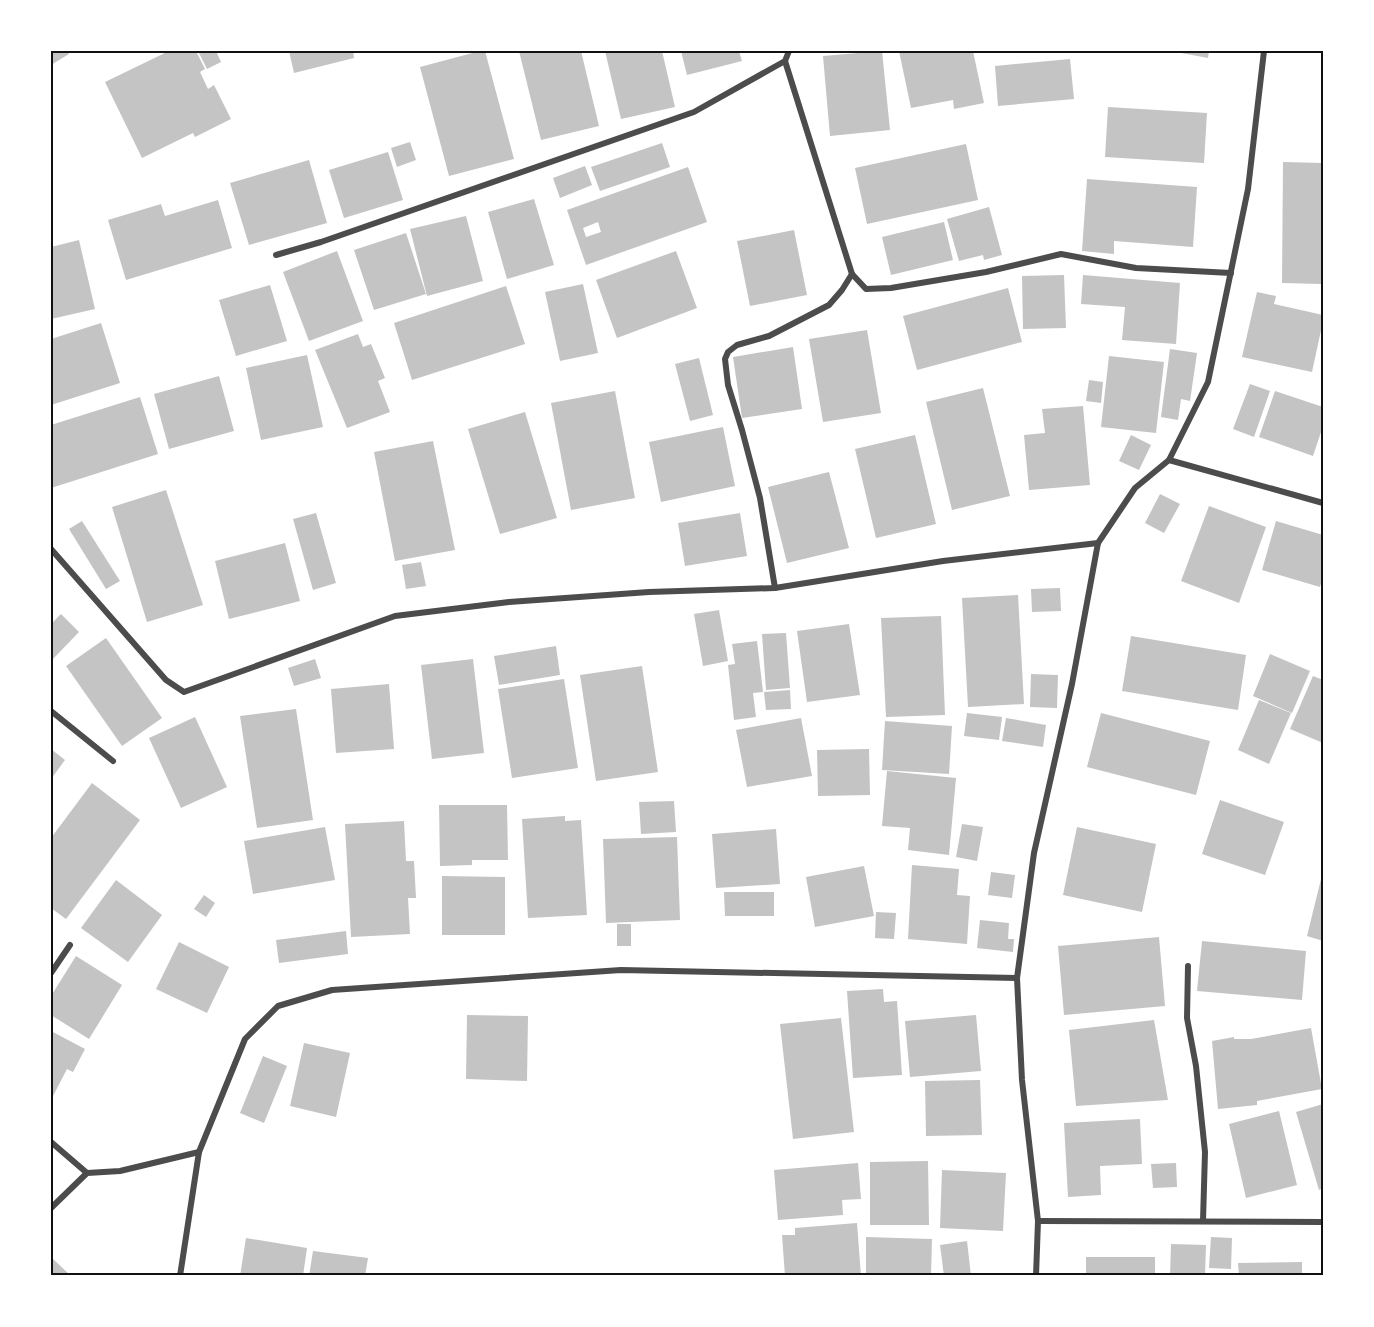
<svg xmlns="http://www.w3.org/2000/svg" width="1374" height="1327" viewBox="0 0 1374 1327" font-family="'Fira Sans Condensed',sans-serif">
<rect width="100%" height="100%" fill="#fff"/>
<!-- building -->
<g fill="#c4c4c4" fill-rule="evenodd">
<path d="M51,51h16l2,3 -18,11z"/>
<path d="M169,51h27l9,18 -5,3 8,17 6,-4 17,34 -36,18 -2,-4 -51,25 -37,-76z"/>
<path d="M198,51h18l5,11 -14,7z"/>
<path d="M289,51h64l1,7 -60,15z"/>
<path d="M480,51h5l29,108 -65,17 -29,-109z"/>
<path d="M519,51h62l18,75 -58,14z"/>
<path d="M605,51h57l13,56 -54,12z"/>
<path d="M681,51h58l3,10 -55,14z"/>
<path d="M882,51l8,79 -60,6 -7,-80z"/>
<path d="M899,51h74l11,52 -30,6 -1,-9 -42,8z"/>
<path d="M1176,51h33l-1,7 -32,-6z"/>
<path d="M1070,59l4,40 -76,7 -3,-40z"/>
<path d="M1108,107l99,6 -3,50 -99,-6z"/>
<path d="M410,142l6,18 -19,7 -6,-19z"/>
<path d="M662,143l8,24 -70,24 -9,-24z"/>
<path d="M966,144l12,56 -111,24 -12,-56z"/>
<path d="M388,152l15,48 -59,18 -15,-48z"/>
<path d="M309,160l18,63 -78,22 -19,-62z"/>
<path d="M1283,162l40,1 -2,121 -39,-1z"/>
<path d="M585,166l7,19 -32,13 -7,-20z"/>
<path d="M688,167l19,55 -121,43 -19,-55zM598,222l3,10 -15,5 -3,-9z"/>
<path d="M1087,179l110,8 -4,60 -79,-6v13l-32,-3z"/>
<path d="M534,199l20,66 -47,14 -19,-67z"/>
<path d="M218,200l14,48 -106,32 -18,-60 53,-16 4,12z"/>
<path d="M989,207l13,48 -18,5 -1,-5 -24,6 -12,-42z"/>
<path d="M466,216l17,65 -56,15 -17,-67z"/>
<path d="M944,222l9,38 -62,15 -9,-38z"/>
<path d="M794,230l13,65 -57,11 -13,-65z"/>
<path d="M406,233l20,61 -52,16 -20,-60z"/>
<path d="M79,240l16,69 -44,10v-72z"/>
<path d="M337,251l26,70 -54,20 -26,-69z"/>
<path d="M676,251l21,57 -80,30 -21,-58z"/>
<path d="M1064,275l2,53 -43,1 -1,-53z"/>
<path d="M1083,275l97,8 -4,61 -54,-4 3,-33 -44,-3z"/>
<path d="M583,284l15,69 -38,8 -15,-69z"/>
<path d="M270,285l17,56 -51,15 -17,-56z"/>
<path d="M506,286l19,58 -113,36 -18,-57z"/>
<path d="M1008,288l14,54 -105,28 -14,-54z"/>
<path d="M1257,292l19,4 -2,8 49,11v6l-11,51 -70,-15z"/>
<path d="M101,323l19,60 -69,22v-66z"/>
<path d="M867,330l14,83 -58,9 -14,-83z"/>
<path d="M358,334l5,13 8,-3 14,34 -7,3 12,31 -43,16 -32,-78z"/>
<path d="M793,347l9,62 -60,9 -9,-61z"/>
<path d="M1170,349l27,4 -7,48 -9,-2 -3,21 -17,-3z"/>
<path d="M307,355l16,72 -62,13 -15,-72z"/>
<path d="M1109,356l55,6 -8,71 -55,-6z"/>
<path d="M699,358l14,57 -23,6 -15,-57z"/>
<path d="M219,376l15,55 -65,18 -15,-55z"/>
<path d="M1089,380l14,2 -2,21 -15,-2z"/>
<path d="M1250,384l20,7 -16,46 -21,-8z"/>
<path d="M983,388l27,108 -58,14 -26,-108z"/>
<path d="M615,391l20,107 -64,12 -20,-107z"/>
<path d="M1275,391l48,16v19l-10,30 -54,-19z"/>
<path d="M140,397l18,57 -107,34v-63z"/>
<path d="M1083,406l7,79 -61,5 -5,-55 21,-2 -3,-24z"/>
<path d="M525,412l32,106 -57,16 -32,-105z"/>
<path d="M723,427l12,59 -74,16 -12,-60z"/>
<path d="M915,435l21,89 -60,14 -21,-89z"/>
<path d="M1131,435l20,10 -12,25 -20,-9z"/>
<path d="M433,441l22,109 -60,11 -21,-109z"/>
<path d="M829,472l20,76 -62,15 -19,-76z"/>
<path d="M166,490l37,115 -56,17 -35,-115z"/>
<path d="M1160,494l20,10 -16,29 -19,-10z"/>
<path d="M1209,506l57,21 -27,76 -58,-22z"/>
<path d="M316,513l20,70 -23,7 -20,-71z"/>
<path d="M740,513l7,43 -62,10 -7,-43z"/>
<path d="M82,521l38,60 -14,8 -37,-60z"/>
<path d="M1276,521l47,14v41l-3,11 -58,-17z"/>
<path d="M285,543l15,58 -71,18 -14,-58z"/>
<path d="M421,562l5,24 -20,3 -4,-24z"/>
<path d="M1060,588l1,23 -29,1 -1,-23z"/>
<path d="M1018,595l6,109 -56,3 -6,-109z"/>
<path d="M719,610l9,51 -25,5 -9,-52z"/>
<path d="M61,614l18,18 -28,29v-37z"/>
<path d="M941,616l4,99 -59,2 -5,-99z"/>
<path d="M849,624l11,71 -53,7 -10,-71z"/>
<path d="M786,633l4,55 -24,2 -4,-56z"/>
<path d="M1131,636l115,19 -8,55 -116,-19z"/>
<path d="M106,638l56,80 -40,28 -56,-80z"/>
<path d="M757,641l6,51 -10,1 3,24 -22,3 -6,-55 7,-1 -3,-20z"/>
<path d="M556,646l4,29 -61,10 -5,-29z"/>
<path d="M1270,654l40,17 -18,42 -39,-17z"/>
<path d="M315,659l6,19 -27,8 -6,-18z"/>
<path d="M473,659l11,94 -52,6 -11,-94z"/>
<path d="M642,666l16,106 -62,9 -16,-106z"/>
<path d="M1031,674l27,1 -1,33 -27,-1z"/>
<path d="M1313,676l10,4v63l-33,-14z"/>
<path d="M564,679l14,89 -66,10 -14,-89z"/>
<path d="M389,684l5,65 -58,4 -5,-64z"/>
<path d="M790,690l1,19 -25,1 -2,-18z"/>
<path d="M1259,700l32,13 -22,51 -31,-14z"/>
<path d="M296,709l17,111 -56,8 -17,-112z"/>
<path d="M967,713l35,4 -3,23 -35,-4z"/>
<path d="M1101,713l109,28 -14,54 -109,-28z"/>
<path d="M195,717l32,70 -46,21 -32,-70z"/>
<path d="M801,718l11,58 -65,11 -11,-57z"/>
<path d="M1006,718l40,7 -3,22 -41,-6z"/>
<path d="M885,721l67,5 -3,48 -67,-4z"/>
<path d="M51,749l14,11 -14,19z"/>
<path d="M869,749l1,46 -52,1 -1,-46z"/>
<path d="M887,771l69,7 -7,77 -41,-5 2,-22 -28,-2z"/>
<path d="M92,783l48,37 -74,99 -15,-11v-70z"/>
<path d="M1220,800l64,22 -19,53 -63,-21z"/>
<path d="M674,801l2,31 -35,2 -2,-32z"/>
<path d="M439,805h68l1,55h-36v5l-32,1z"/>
<path d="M565,816v5l16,-1 6,95 -59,3 -6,-99z"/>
<path d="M404,821l2,40h8l2,37h-8l2,36 -59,3 -6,-113z"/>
<path d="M962,824l21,3 -6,34 -21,-4z"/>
<path d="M325,827l10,53 -82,14 -9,-53z"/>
<path d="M1077,827l79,17 -14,68 -79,-17z"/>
<path d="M776,829l4,55 -64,4 -4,-54z"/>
<path d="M677,837l3,83 -74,3 -3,-84z"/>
<path d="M912,865l47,4 -2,26 13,1 -3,48 -59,-5z"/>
<path d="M864,866l10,50 -59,11 -9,-50z"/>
<path d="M991,872l24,3 -3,23 -24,-3z"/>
<path d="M1322,875h1v66l-16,-5z"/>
<path d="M442,876l63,1v58h-63z"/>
<path d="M116,880l46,35 -34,47 -47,-34z"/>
<path d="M724,892h50v24h-49z"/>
<path d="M204,895l11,8 -9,14 -12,-8z"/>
<path d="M876,912l20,1 -2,26 -19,-1z"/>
<path d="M980,920l29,3 -1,16h6l-1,13 -36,-4z"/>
<rect x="617" y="924" width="14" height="22"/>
<path d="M346,931l2,23 -69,9 -3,-23z"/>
<path d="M1159,937l6,69 -101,9 -6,-69z"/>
<path d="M1202,941l104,10 -4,49 -105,-9z"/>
<path d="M179,942l50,25 -22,46 -51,-24z"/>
<path d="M76,956l46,29 -33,54 -38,-24v-19z"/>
<path d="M883,989l1,13 13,-1 5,74 -49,3 -6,-87z"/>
<path d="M467,1015l61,1 -1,65 -61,-2z"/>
<path d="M976,1015l5,56 -71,6 -5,-56z"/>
<path d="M841,1018l13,114 -61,7 -13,-115z"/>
<path d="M1154,1020l14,80 -92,6 -7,-76z"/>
<path d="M1311,1028l11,61 -65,12v4l-39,4 -6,-68 22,-4v2h17z"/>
<path d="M51,1031l34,18 -12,23 -6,-3 -16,31z"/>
<path d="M304,1043l46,10 -14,64 -46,-11z"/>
<path d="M263,1056l24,10 -23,57 -24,-10z"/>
<path d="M980,1080l2,55 -56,1 -1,-55z"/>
<path d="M1323,1104v84l-4,2 -23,-78z"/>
<path d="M1279,1111l18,74 -51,13 -17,-74z"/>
<path d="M1140,1119l2,45 -42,2 1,29 -33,2 -4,-74z"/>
<path d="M928,1161l1,64h-59v-63z"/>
<path d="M858,1163l3,36 -19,1 1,15 -65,5 -4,-50z"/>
<path d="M1176,1163l1,24 -24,1 -2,-24z"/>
<path d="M942,1170l64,3 -3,58 -63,-3z"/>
<path d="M857,1223l4,53h-76l-3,-41h13v-7z"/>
<path d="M866,1237l66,2 -1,37h-65z"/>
<path d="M1211,1237l21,1 -1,31 -22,-1z"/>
<path d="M246,1238l61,10 -4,28h-63z"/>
<path d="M967,1241l4,35h-27l-4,-31z"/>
<path d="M1171,1244l35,1 -1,31h-35z"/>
<path d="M313,1251l55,7 -3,18h-56z"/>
<path d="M51,1257l20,19h-20z"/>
<rect x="1086" y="1257" width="69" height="19"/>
<path d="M1302,1262v14h-63l-1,-13z"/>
</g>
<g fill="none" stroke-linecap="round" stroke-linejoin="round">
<!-- minor -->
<g stroke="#4c4c4c" stroke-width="6">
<path d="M789,51l-4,10 67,213 14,15 25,-1 95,-16 75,-18 75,14 95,5"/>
<path d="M276,255l45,-13 373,-130 91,-51"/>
<path d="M1169,460l154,43"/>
<path d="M51,549l115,131 18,12 211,-76 114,-14 140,-10 126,-4 168,-27 155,-18"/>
<path d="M775,588l-15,-90 -18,-68 -14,-45 -3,-26 3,-7 9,-7 32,-9 60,-31 13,-15 10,-16"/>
<path d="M51,711l62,50"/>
<path d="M1188,966l-1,52 9,48 9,86 -2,69"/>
<path d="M51,973l19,-28"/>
<path d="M51,1142l36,31"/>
<path d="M51,1208l36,-35 33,-2 79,-19"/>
<path d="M1038,1221l285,1"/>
<path d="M180,1276l19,-124 46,-113 33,-33 54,-16 289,-20 396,8"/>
<path d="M1036,1276l2,-55 -16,-141 -5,-102 17,-125 38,-169 26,-141 37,-55 34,-28 39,-78 40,-193 16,-138"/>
</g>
</g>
<!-- border -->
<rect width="1374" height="1327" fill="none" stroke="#ffffff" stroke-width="105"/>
<rect x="52" y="52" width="1270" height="1222" fill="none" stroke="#111" stroke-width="2"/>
</svg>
